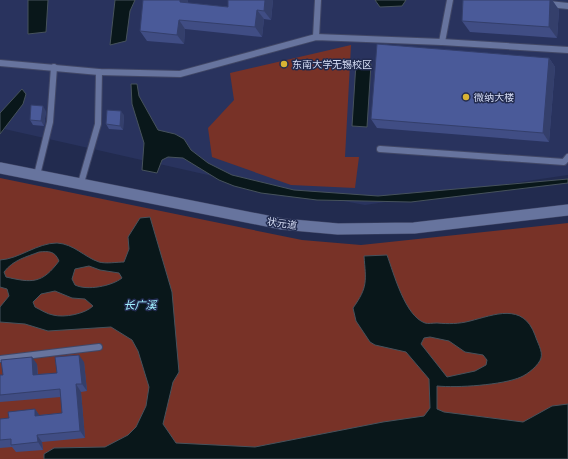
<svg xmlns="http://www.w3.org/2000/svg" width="568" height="459" viewBox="0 0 568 459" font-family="Signika,'Noto Sans SC',sans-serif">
<rect width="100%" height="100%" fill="#222b4f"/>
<!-- built -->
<path fill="#29335e" d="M0,0h568v175l-203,30 -126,-23 -239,-54z"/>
<!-- green -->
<g fill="#783227">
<path d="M351,45l-6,112h14l-4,31 -64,-3 -79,-28 -4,-29 26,-28 -4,-27z"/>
<path d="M0,178l302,62 59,5 207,-22v236h-568z"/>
</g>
<!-- water -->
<g fill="#09171a" stroke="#46525c" fill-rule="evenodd">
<path d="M28,0h20l-2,32 -18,2z"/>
<path d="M115,0h20l-5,11 -4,30 -16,4z"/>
<path d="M375,0h31l-4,6 -22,1z"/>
<path d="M356,63l15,1 -4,63 -15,-1z"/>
<path d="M131,84h6l2,12 19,34 17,4 9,5 7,11 17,13 24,12 62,15 84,6 190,-17v4l-157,19 -94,-2 -56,-7 -27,-7 -15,-6 -36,-22 -15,-1 -6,3 -5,13 -15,-3 2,-27 -12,-39z"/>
<path d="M22,89l4,5 -3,10 -23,30v-21z"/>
<path d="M150,217l22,75 7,80 -6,10 -10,42 13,19 79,4 128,-25 41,-6 6,-8 -1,-29 -23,-27 -31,-7 -5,-3 -14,-21 -3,-13c15,-21 13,-27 11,-52l23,-1c7,19 18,61 38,68 3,1 8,0 12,0 11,1 22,1 33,-2 24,-6 53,-19 65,14 2,7 8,16 6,23 -2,7 -13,16 -20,19 -18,8 -64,11 -84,9v23l7,3 79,10 29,-16 16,-2v55h-524v-5l10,-6 51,-1 23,-12 8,-8 10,-21 3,-19 -11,-36 -6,-11 -21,-13 -63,4 -23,-7 -25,-2v-15l9,-11 -2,-7 -7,-2v-27c19,-1 37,-17 57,-17 17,1 27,14 42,19 7,2 18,0 25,0l5,-13 -1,-12 12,-19zM39,252c10,-1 16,-1 20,9 -17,23 -27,22 -53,16l-2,-5c9,-12 22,-15 35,-20zM89,266l11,4 19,3 3,5c-10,8 -35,13 -47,7l-3,-6 3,-10zM55,291l17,7 13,1 8,7c-8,8 -29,12 -40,9 -6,-1 -12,-5 -18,-8l-2,-5 8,-8zM430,337l19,4 16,11 18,3 4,5 -1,5 -11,6 -28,6 -26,-33 3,-6z"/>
</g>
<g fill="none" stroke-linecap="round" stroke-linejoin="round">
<defs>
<g id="service">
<path d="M549,4l19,2"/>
<path d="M316,37l2,-37"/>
<path d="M442,42l126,8"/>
<path d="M0,63l99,9 81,2 136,-37 126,5 8,-42"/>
<path d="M380,149l184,13 4,-5"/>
<path d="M37,175l13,-53 4,-55"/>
<path d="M81,183l17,-59 1,-52"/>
<path d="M0,359l99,-12"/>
</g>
<path id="minor" d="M0,168l282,56 56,5 76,-1 154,-18"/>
</defs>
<!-- service casing -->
<use href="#service" stroke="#414766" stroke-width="8"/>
<!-- minor casing -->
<use href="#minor" stroke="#414766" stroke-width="12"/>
<!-- service -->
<use href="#service" stroke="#67749e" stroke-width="6"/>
<!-- minor -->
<use href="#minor" stroke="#67749e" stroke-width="11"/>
</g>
<!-- wall -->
<g fill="#404d84">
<path d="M188,0v3l40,4v-7h45l-2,20 -7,-1 -2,18 -77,-8 -1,15 -37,-3 -7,-10z"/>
<path d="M463,0h89l7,10 -2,28 -87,-6 -8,-11z"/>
<path d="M549,58l6,9 -6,75 -172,-14 -6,-9z"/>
<path d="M46,111l-2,15 -11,-1 -3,-5z"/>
<path d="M124,115l-1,15 -14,-1 -3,-5z"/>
<path d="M84,362l3,29 -6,1 4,46 -43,4 1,8 -27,2 -4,-5 -12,1v-29l9,-1 26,-9 4,6 23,-2 -1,-16 -61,5v-27h3l34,-11 1,10 19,-1z"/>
</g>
<!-- shaded-wall -->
<g fill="#343f6b">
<path d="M180,0h8l-1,12 -7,-10z"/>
<path d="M265,0h8l-2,20 -7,-9z"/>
<path d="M550,0h2l7,10 -2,28 -8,-11z"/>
<path d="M257,10l7,9 -2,18 -7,-10z"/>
<path d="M179,20l6,9 -1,15 -7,-9z"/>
<path d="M549,58l6,9 -6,75 -6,-9z"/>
<path d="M43,106l3,5 -2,15 -3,-5z"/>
<path d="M121,111l3,4 -1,15 -3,-4z"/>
<path d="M79,355l5,7 3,29 -5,-7z"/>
<path d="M32,357l5,7 1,18 -5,-7z"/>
<path d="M76,384l5,8 4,46 -5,-7z"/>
<path d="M35,409l5,7h-5z"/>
<path d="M37,435l5,7 1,8 -5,-8z"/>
</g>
<!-- building -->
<g fill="#4a5a99" stroke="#343f6b">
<path d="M143,0h37v2l48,5v-7h37l-1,11 -7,-1 -2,17 -76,-7 -2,15 -37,-4z"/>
<path d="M463,0h87l-1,27 -87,-6z"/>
<path d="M377,44l172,14 -6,75 -172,-14z"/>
<path d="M31,105l12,1 -2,15 -11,-1z"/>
<path d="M107,110l14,1 -1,15 -14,-2z"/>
<path d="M79,355l3,29h-6l4,47 -43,4 1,7 -27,3v-6l-11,1v-21l9,-1 -1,-6 27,-3v7l27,-3 -2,-24 -60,6v-20h3l-2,-15 31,-3 1,18 24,-2 -2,-16z"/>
</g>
<!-- markers -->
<g fill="#d9b334" stroke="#222b4f" stroke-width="1.5">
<circle cx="284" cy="64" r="4"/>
<circle cx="466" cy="97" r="4"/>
</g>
<g text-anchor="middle" stroke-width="3" stroke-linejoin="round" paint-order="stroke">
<!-- poi labels -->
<g font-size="10" fill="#d6ddf5" stroke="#222b4f" text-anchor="start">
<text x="292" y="68">东南大学无锡校区</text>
<text x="474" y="101">微纳大楼</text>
</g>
<!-- street labels -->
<g font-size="10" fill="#d6ddf5" stroke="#222b4f">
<text transform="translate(282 223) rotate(8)" y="4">状元道</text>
</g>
<!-- water labels -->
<g font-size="11" font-style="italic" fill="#9feefd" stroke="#222b4f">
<text x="140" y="309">长广溪</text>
</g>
</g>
</svg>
